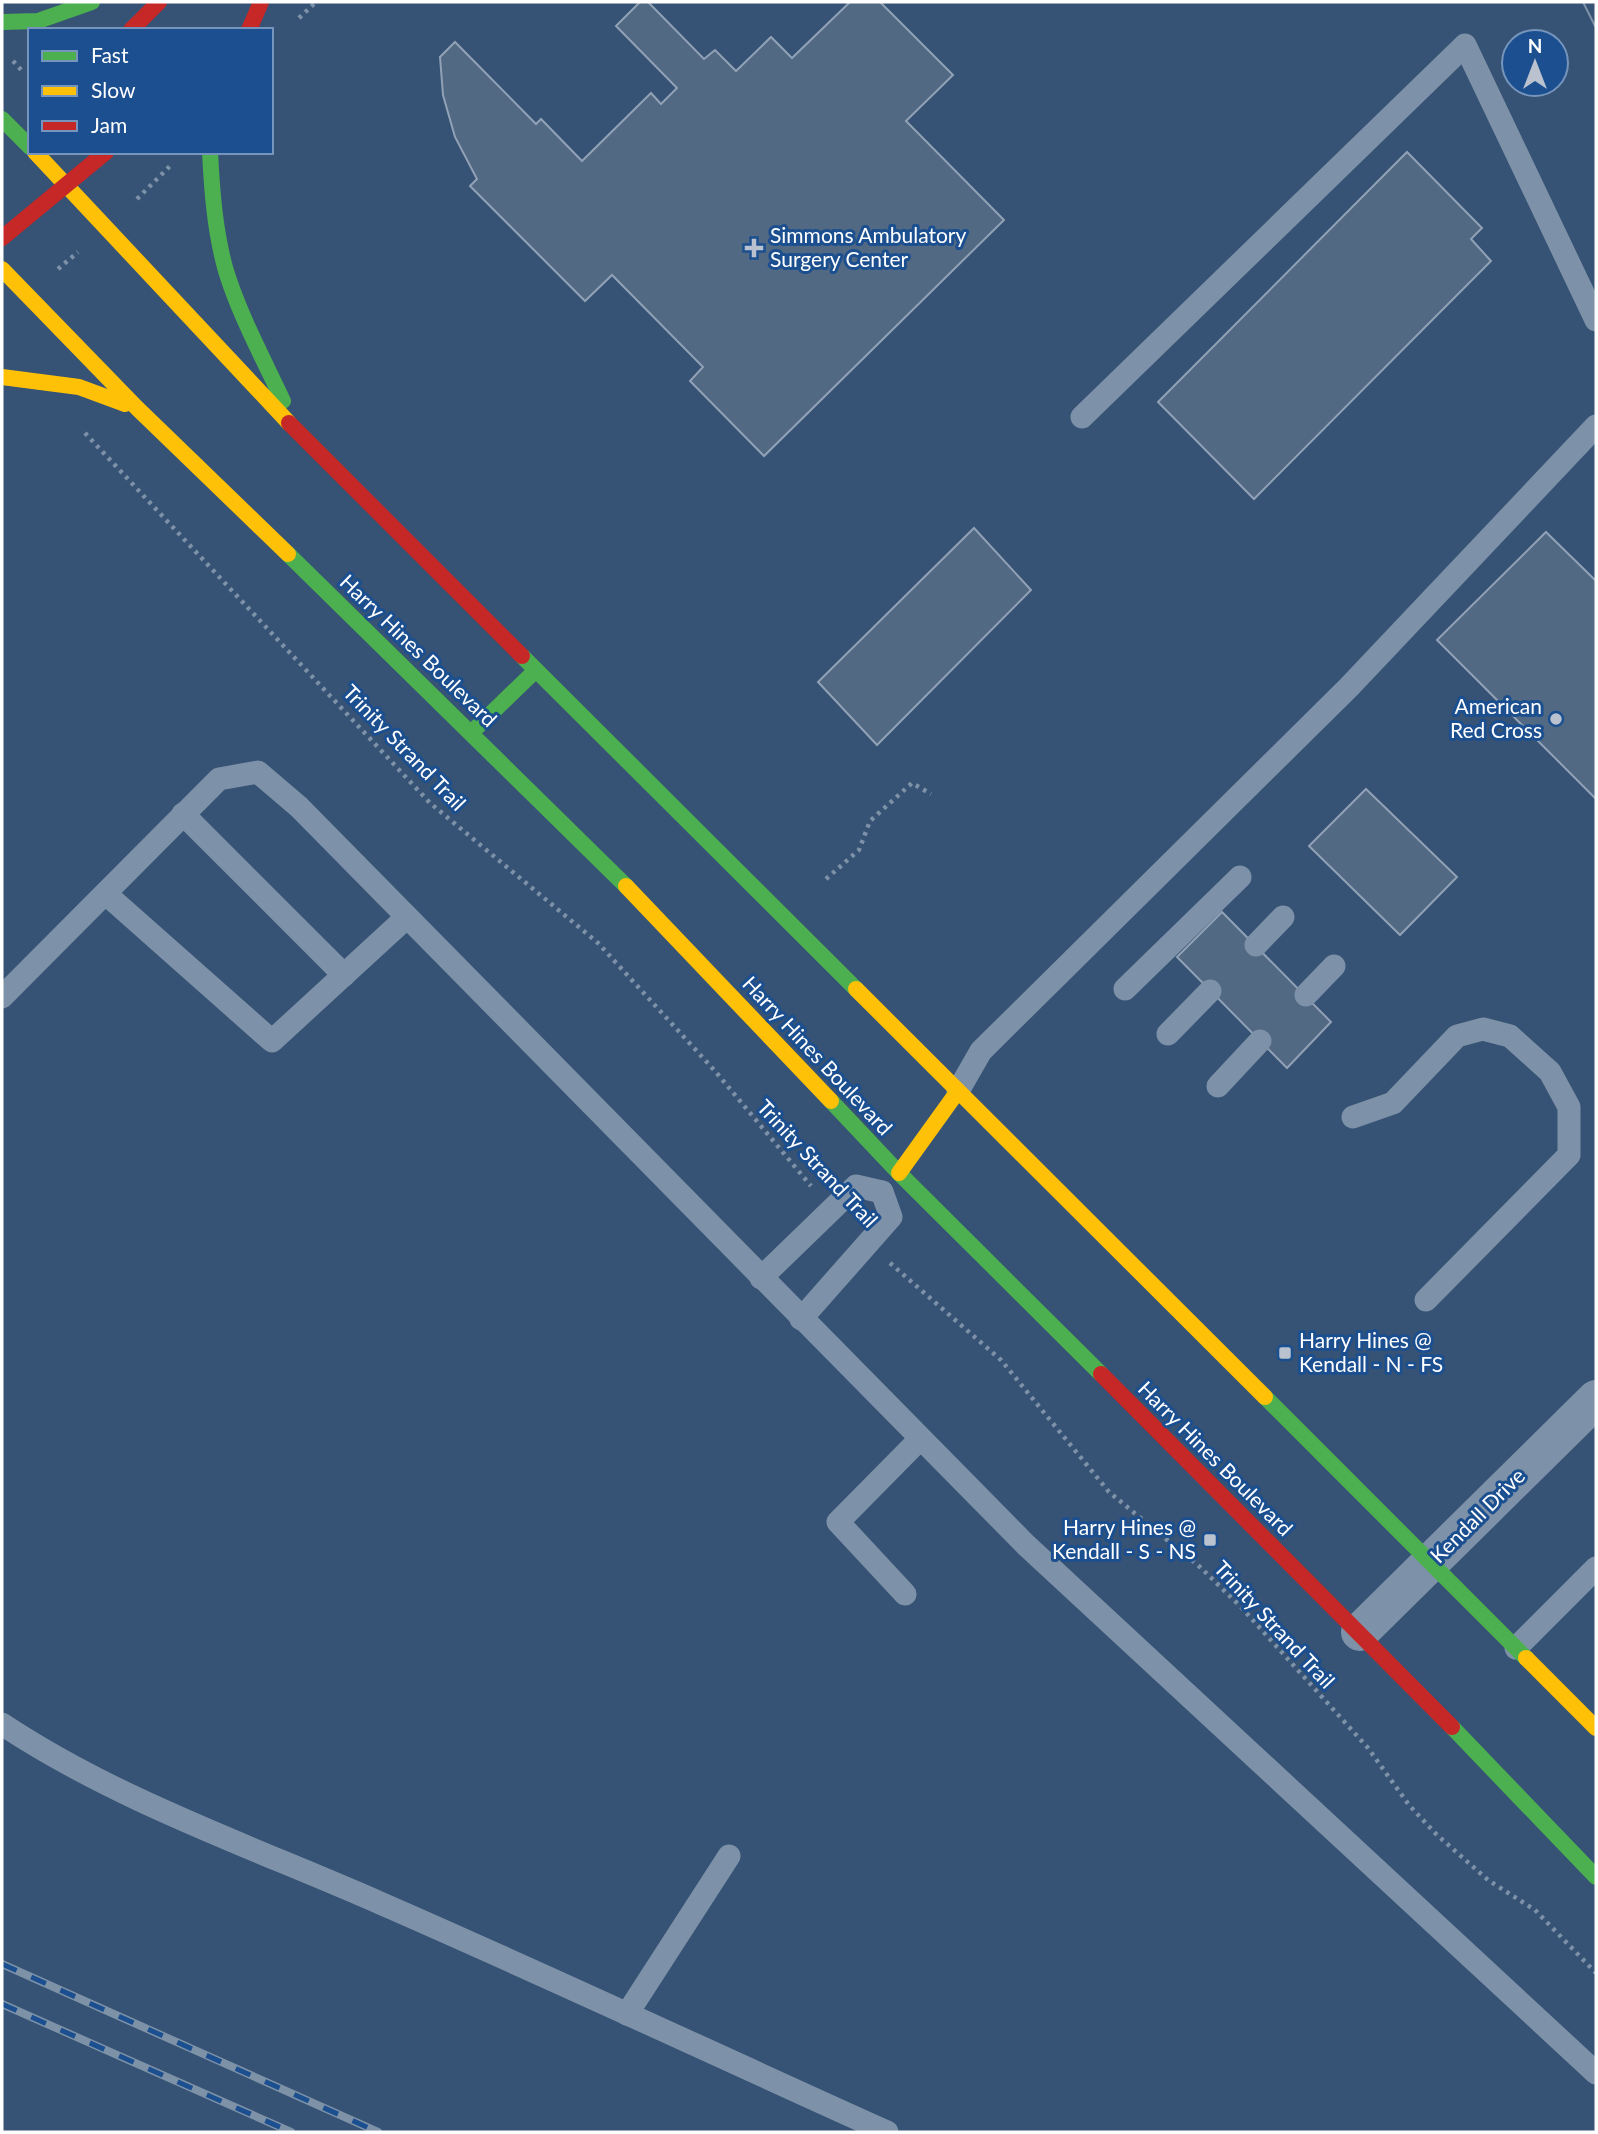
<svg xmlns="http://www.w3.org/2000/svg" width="1598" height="2134" viewBox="0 0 1598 2134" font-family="Lato,sans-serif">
<rect width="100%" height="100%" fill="#365274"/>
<!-- building -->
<g fill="#526984" stroke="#92a2b6" stroke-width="2">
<path d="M640,2h8l56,57 11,-9 21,21 35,-34 21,21 58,-56h30l73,73 -47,46 98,99 -240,236 -74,-75 13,-14 -91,-92 -27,26 -115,-115 7,-7 -22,-42 -12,-42 -3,-38 15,-15 81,82 5,-5 41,42 69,-68 10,11 16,-16 -61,-62z"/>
<path d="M1407,152l75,76 -11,11 20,22 -237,238 -96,-97z"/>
<path d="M974,528l57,62 -154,155 -59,-63z"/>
<path d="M1546,532l50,49v218l-159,-159z"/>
<path d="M1366,789l91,88 -57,58 -91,-89z"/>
<path d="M1222,912l109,110 -44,46 -110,-111z"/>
</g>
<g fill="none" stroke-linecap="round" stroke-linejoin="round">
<!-- path -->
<g stroke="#7d92a8" stroke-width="4.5" stroke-dasharray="3.5 5" stroke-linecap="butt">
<path d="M299,18l17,-16"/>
<path d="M13,61l11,12"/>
<path d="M137,199l33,-33"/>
<path d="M58,269l20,-17"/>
<path d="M85,433l345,370 168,140 117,128 96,115"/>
<path d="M826,879l33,-29 11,-29 42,-38 19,11"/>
<path d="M890,1263l111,97 108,132 91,75 41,40 127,141 41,57 27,29 52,46 47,30 61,63"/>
</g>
<!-- lane -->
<g stroke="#7d92a8" stroke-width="23">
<path d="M1082,417l383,-372 131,275"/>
<path d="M183,814l161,161"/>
<path d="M106,894l166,147 135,-124"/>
<path d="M1256,945l27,-28"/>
<path d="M1125,989l115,-112"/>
<path d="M1306,995l28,-29"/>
<path d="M2,997l217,-218 39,-7 41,35 727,738 570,528"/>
<path d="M1168,1034l42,-43"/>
<path d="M1218,1086l42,-45"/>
<path d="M958,1091l23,-40 368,-364 247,-261"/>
<path d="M1353,1117l40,-14 64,-67 26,-7 27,7 40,36 19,35v48l-143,145"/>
<path d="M761,1278l95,-92 26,6"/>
<path d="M801,1319l90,-102 -9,-25"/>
<path d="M905,1594l-67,-72 82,-83"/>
<path d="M1516,1648l80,-80"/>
<path d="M2,1724c114,76 253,124 378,179 170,74 338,153 507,229"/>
<path d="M627,2014l102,-158"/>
</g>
<!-- street -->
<path stroke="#7d92a8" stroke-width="38" d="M1360,1632l236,-233"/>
<!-- fast -->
<g stroke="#4caf50" stroke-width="16">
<path d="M2,22l36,-1 54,-19"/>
<path d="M2,119l28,28"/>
<path d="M210,152c2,40 5,80 16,119 14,45 37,87 57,130"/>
<path d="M288,554l338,332"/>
<path d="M522,656l334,333"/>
<path d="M472,732l64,-62"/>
<path d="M831,1101l68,72 202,201"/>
<path d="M1265,1397l261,261"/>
<path d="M1452,1727l144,150"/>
</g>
<!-- slow -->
<g stroke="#ffc107" stroke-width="16">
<path d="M35,152l254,271"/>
<path d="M2,269l135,139 151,146"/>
<path d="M2,377l77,10 46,17"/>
<path d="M626,886l205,215"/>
<path d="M856,989l409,408"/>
<path d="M899,1173l59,-82"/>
<path d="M1526,1658l70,70"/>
</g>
<!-- jam -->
<g stroke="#c62828" stroke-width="16">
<path d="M131,30l28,-28"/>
<path d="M249,30l12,-28"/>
<path d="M2,238l104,-86"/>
<path d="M289,423l233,233"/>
<path d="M1101,1374l351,353"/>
</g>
<!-- tram -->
<path stroke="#7e92a7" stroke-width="2" d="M1583,2l13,26"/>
<defs>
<g id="rail">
<path d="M2,1964l376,168"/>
<path d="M2,2004l289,128"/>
</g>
</defs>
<!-- rail casing -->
<use href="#rail" stroke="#7e92a7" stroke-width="8"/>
<!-- rail -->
<use href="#rail" stroke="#1b4f8f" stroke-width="5" stroke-dasharray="16" stroke-linecap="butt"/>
</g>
<!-- markers -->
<g fill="#b9c2ce" stroke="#1b4f8f" stroke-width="2.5">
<path d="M750.5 237.5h7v7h7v7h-7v7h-7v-7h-7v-7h7z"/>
<circle cx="1556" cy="719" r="7"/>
<rect x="1278" y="1346" width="14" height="14" rx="3.5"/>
<rect x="1203" y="1533" width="14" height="14" rx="3.5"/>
</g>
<g text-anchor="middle" stroke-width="6" stroke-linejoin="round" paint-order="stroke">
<!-- poi labels -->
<g font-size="21" fill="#fff" stroke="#1b4f8f" text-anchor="start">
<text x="770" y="243">Simmons Ambulatory<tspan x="770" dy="24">Surgery Center</tspan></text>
<text x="1542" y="714" text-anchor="end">American<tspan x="1542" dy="24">Red Cross</tspan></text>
<text x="1299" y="1348">Harry Hines @<tspan x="1299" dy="24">Kendall - N - FS</tspan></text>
<text x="1196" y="1535" text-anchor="end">Harry Hines @<tspan x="1196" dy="24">Kendall - S - NS</tspan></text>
</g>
<!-- street labels -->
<g font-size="21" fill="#fff" stroke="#1b4f8f">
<text transform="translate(418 651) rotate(44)" y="7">Harry Hines Boulevard</text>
<text transform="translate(404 748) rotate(46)" y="7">Trinity Strand Trail</text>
<text transform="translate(817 1056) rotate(47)" y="7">Harry Hines Boulevard</text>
<text transform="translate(817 1164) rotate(47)" y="7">Trinity Strand Trail</text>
<text transform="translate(1215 1459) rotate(45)" y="7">Harry Hines Boulevard</text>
<text transform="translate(1478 1516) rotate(-45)" y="7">Kendall Drive</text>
<text transform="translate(1274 1625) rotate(47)" y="7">Trinity Strand Trail</text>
</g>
</g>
<!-- border -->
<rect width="1598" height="2134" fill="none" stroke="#ffffff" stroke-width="7"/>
<!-- legend -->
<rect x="28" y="28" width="245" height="126" fill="#1b4f8f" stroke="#7695bc" stroke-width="2"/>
<rect x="42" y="51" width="35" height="10" fill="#4caf50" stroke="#7695bc" stroke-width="2"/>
<text x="91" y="63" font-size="21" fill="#ffffff">Fast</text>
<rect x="42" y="86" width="35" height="10" fill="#ffc107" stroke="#7695bc" stroke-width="2"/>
<text x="91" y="98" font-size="21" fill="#ffffff">Slow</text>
<rect x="42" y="121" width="35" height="10" fill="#c62828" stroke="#7695bc" stroke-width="2"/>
<text x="91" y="133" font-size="21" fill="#ffffff">Jam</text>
<!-- north arrow -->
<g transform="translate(1535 63)"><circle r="33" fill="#1b4f8f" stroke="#7695bc" stroke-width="2"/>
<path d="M0-5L12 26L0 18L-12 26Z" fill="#b9c2ce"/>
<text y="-10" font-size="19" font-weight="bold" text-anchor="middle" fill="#ffffff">N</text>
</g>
</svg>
